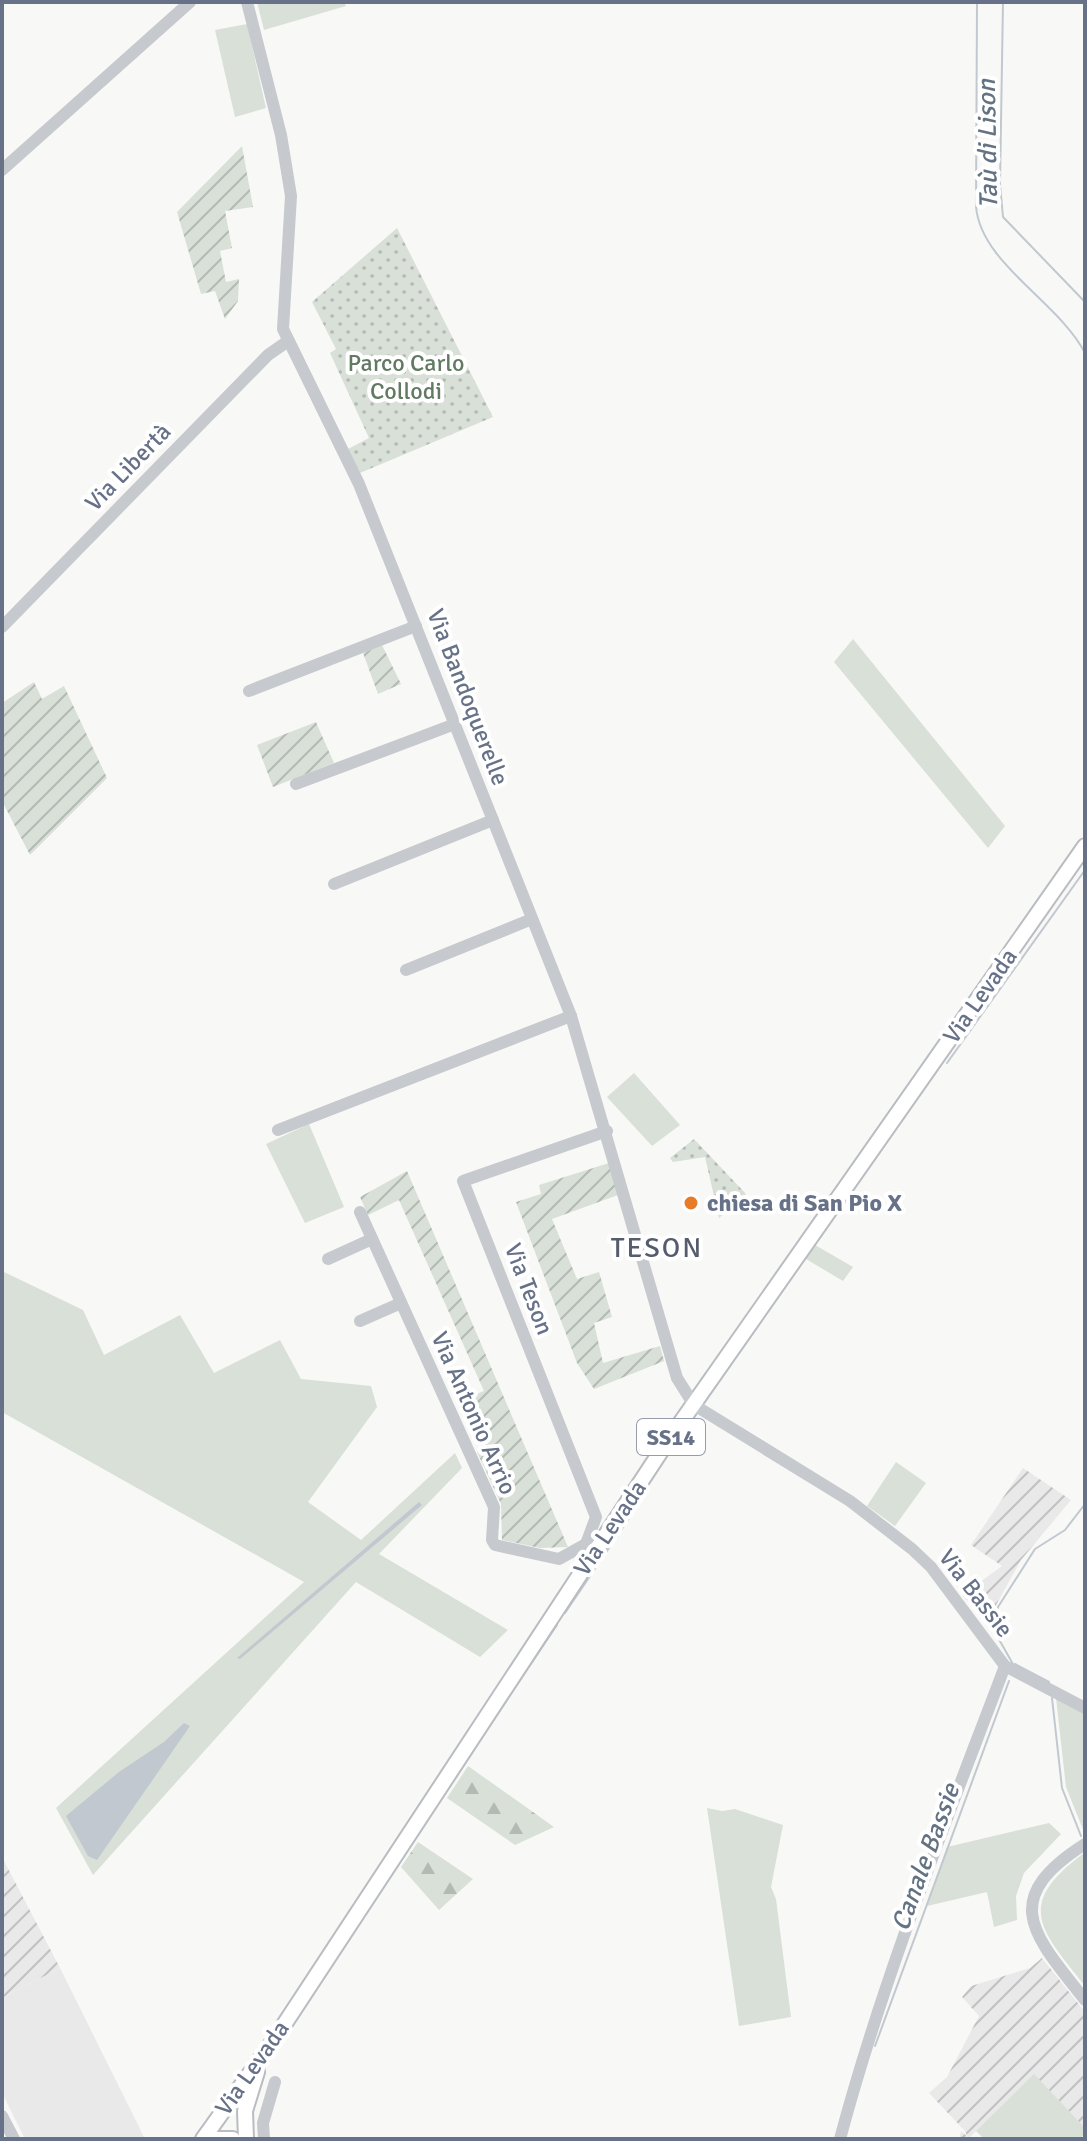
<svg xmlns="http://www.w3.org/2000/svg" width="1087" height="2141" viewBox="0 0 1087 2141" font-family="Signika,sans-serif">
<defs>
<pattern id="industrial-furrows" width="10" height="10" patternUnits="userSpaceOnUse" patternTransform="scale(2)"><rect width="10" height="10" fill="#e9e9e9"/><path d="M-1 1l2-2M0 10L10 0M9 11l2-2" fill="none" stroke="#c1c1c3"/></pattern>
<pattern id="forest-firs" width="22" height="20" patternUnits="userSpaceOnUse" patternTransform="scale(2)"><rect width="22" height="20" fill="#d8e0d7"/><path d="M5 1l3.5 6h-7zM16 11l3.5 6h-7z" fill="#b3bab4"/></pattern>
<pattern id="park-dots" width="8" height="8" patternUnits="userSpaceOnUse" patternTransform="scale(2)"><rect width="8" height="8" fill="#d8e0d7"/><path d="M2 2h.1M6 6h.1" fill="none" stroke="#b3bab4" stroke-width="1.8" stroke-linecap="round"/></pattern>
<pattern id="garden-furrows" width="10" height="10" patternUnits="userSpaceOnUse" patternTransform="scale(2)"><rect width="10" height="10" fill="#d8e0d7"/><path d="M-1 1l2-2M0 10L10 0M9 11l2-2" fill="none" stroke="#b3bab4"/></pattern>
</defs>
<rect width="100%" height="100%" fill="#f8f9f6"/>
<!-- built -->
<path fill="#e9e9e9" d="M60,1968l85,171h-120l-23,-46v-95z"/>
<!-- industrial -->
<g fill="url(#industrial-furrows)">
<path d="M1023,1468l48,32 -50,60 -35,63 -24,-28 40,-29 -31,-21z"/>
<path d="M2,1857l58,111 -58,30z"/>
<path d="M1042,1958l43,54v116l-51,-53 -66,64h-9l2,-8 7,6 -4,-7 -35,-37 18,-16 32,-61 -17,-19 9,-11 59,-18z"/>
</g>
<!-- grass -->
<g fill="#d8e0d7">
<path d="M257,2h87l2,4 -82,24z"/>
<path d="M247,24l19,84 -31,9 -20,-87z"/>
<path d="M853,639l152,187 -17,22 -154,-186z"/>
<path d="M634,1073l46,52 -28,21 -45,-49z"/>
<path d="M309,1124l35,83 -39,16 -39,-79z"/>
<path d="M815,1245l38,22 -10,14 -37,-22z"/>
<path d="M2,1271l81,39 21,45 76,-40 34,58 66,-33 21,39 70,7 6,21 -69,95 53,38 94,-87 7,15 -83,86 129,76 -28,27 -124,-75 -263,293 -37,-67 248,-226 -302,-170z"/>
<path d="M896,1462l30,21 -31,43 -28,-20z"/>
<path d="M1056,1698l29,15 -1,119 -18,-45z"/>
<path d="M707,1808l15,3 13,-2 48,16 -12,62 5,12 15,118 -52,9z"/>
<path d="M1049,1823l12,11 -37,39 -8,23 1,24 -23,7 -7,-35 -60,14 20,-59z"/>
<path d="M1084,1853l1,2v131c-45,-57 -71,-81 -1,-133z"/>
<path d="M1034,2074l51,54v6l-5,5h-96l-8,-8z"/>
</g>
<!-- forest -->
<g fill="url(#forest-firs)">
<path d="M468,1766l86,61 -39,18 -68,-47z"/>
<path d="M418,1842l55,37 -34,31 -38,-43z"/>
</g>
<!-- park -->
<g fill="url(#park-dots)">
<path d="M397,228l96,189 -133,56 -12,-24 21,-11 -39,-85 6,-4 -24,-47z"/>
<path d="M694,1139l52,55 -27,24 -14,-61 -32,5 -3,-4z"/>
</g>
<!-- garden -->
<g fill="url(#garden-furrows)">
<path d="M242,146l11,61 -28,4 7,37 -12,3 6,31 13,-3 -1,22 -13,18 -10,-28 -14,3 -24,-82z"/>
<path d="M382,645l19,39 -23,10 -15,-41z"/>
<path d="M34,682l8,17 22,-13 43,92 -77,77 -28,-54v-98z"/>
<path d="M316,722l18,41 -61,24 -16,-42z"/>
<path d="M609,1163l9,32 -66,24 25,60 22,-7 13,45 -18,6 9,40 57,-17 4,15 -70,28 -17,-26 -61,-161 25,-8 -2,-9z"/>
<path d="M407,1171l161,376 -28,1 -38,-8 -1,-36 -24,-52 5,-3 -22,-48 24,-10 -85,-191 -31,15 -8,-18z"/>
</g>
<!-- water -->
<g fill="#c1c8cf">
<path d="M419,1502l3,3 -182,154 -3,-1z"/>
<path d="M184,1723l6,3 -93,134 -9,-4 -22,-40 53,-44 45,-30z"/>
</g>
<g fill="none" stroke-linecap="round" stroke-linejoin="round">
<!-- stream -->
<g stroke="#c1c8cf" stroke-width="2">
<path d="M977,2l-1,204c4,57 83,96 109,147"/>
<path d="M1003,2l-3,182 3,33 82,85"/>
<path d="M947,1063l138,-193"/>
<path d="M565,1613l67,-99"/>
<path d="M1015,1664l34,18"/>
<path d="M1014,1666l-18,-32 2,-27 37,-58 30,-19 20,-26"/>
<path d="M1052,1698l10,90 19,48"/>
<path d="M482,1737l75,-112"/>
<path d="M875,2046l134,-365"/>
</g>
<defs>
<g id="major">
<path d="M203,2139l71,-99 391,-595 420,-599"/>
<path d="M209,2139h24"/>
<path d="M246,2139l-1,-28 12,-39"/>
</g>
</defs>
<!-- major casing -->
<use href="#major" stroke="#b9bcc1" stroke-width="18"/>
<!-- minor -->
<g stroke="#c6c9cd" stroke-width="12">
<path d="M247,2l34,133 10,61 -8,133 76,155 212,532 106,362 17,27 156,96 62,48 19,18 74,99 80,42"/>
<path d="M2,170l188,-168"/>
<path d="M2,627l266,-272 20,-14"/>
<path d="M249,691l167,-65"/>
<path d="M296,784l159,-60"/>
<path d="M334,884l159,-64"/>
<path d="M406,970l126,-51"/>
<path d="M278,1130l293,-114"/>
<path d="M360,1212l134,295 -2,33 3,5 64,14 27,-15"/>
<path d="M328,1259l44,-20"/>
<path d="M360,1321l41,-18"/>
<path d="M594,1551l-8,-7 10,-27 -133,-336 144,-50"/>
<path d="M1085,1844c-88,56 -51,91 0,156"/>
<path d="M2,2116l12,23"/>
<path d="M264,2139l-1,-16 12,-41"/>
<path d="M840,2139c43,-161 106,-317 165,-473"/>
</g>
<!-- major -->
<use href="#major" stroke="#fff" stroke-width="14"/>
</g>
<!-- markers -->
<circle fill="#e77b28" stroke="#fff" stroke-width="3" cx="691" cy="1203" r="8"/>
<g text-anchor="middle" stroke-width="8" stroke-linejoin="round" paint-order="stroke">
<!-- shield labels -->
<rect fill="#fff" stroke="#959cac" stroke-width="2" x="637" y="1419" width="68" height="36" rx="6"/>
<g font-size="22" font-weight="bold" fill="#677288">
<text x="671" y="1445">SS14</text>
</g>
<!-- park labels -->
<g font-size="24" fill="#627962" stroke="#fff">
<text x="406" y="371">Parco Carlo<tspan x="406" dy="28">Collodi</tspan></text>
</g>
<!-- street labels -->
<g font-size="24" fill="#677288" stroke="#fff">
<text transform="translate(128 467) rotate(-46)" y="8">Via Libertà</text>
<text transform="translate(468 697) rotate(69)" y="8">Via Bandoquerelle</text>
<text transform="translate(980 996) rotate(-55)" y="8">Via Levada</text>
<text transform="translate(529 1289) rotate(69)" y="8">Via Teson</text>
<text transform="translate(474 1413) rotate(66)" y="8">Via Antonio Arrio</text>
<text transform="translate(610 1528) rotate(-56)" y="8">Via Levada</text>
<text transform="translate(976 1593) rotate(52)" y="8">Via Bassie</text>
<text transform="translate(252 2068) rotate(-55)" y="8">Via Levada</text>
</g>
<!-- poi labels -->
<g font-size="24" font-weight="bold" fill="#677288" stroke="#fff" text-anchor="start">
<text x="707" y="1211">chiesa di San Pio X</text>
</g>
<!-- water labels -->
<g font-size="26" font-style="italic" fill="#637383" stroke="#fff">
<text transform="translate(987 144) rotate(-91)" y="9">Taù di Lison</text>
<text transform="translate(925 1857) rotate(-70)" y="9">Canale Bassie</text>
</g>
<!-- quarter labels -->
<g font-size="28" letter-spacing="2" fill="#555d6c" stroke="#fff">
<text x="657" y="1257">TESON</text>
</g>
</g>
<!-- border -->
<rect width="1087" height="2141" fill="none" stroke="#677288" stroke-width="8"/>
</svg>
